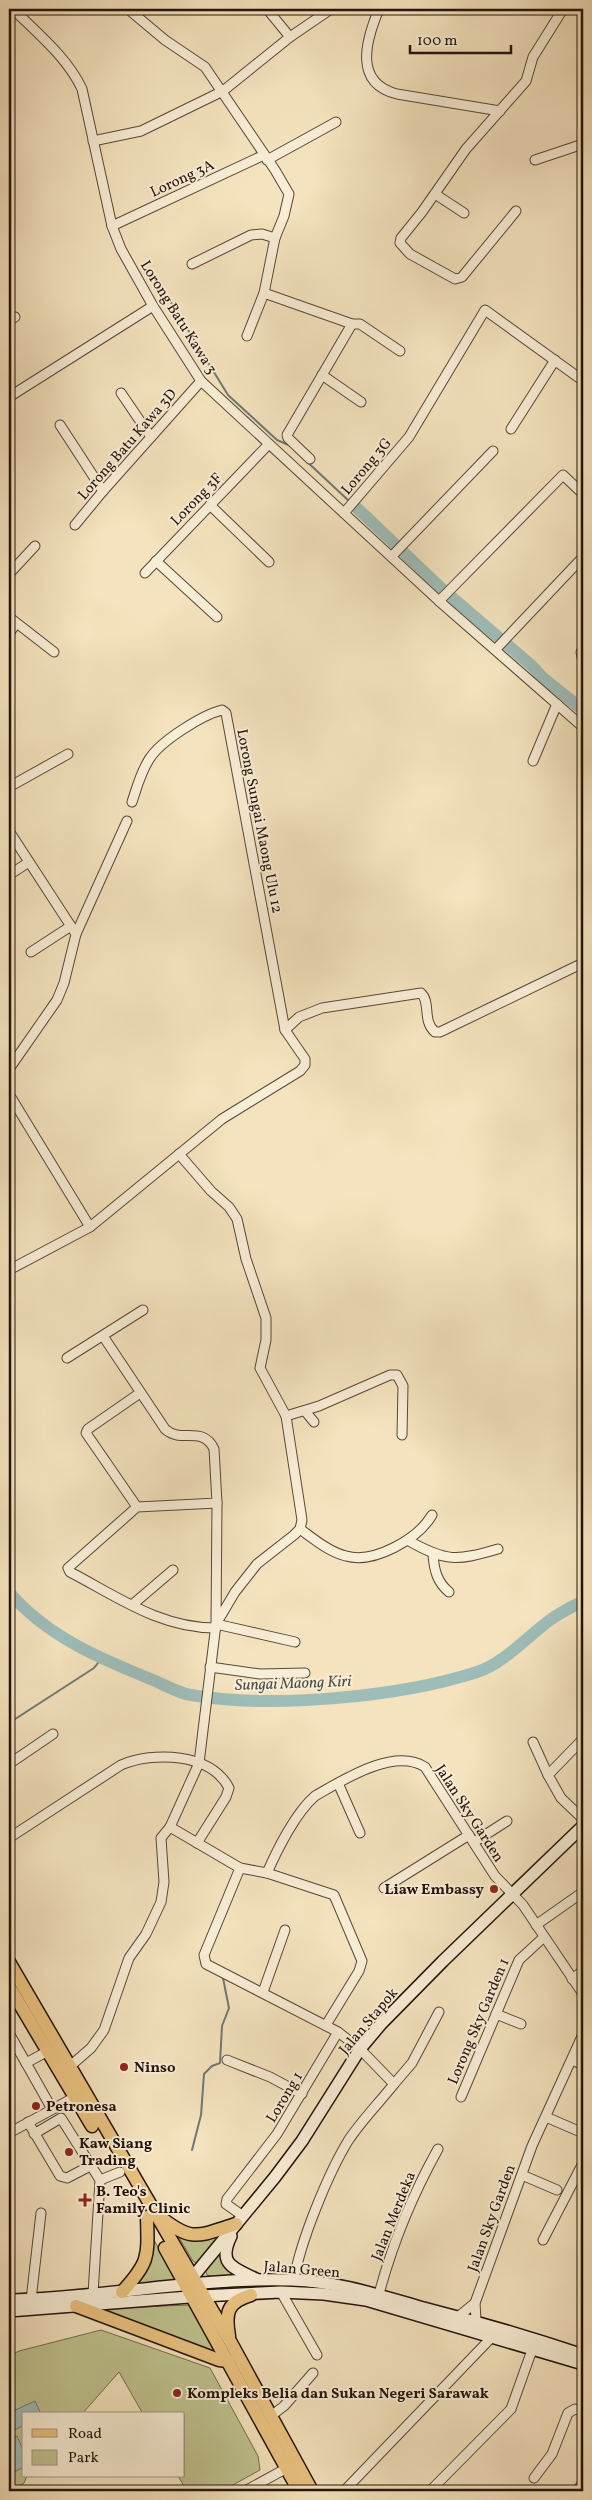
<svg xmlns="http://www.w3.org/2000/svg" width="592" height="2500" viewBox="0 0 592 2500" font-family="Vollkorn,serif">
<rect width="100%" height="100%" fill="#f4e3be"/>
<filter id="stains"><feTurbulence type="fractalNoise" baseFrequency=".004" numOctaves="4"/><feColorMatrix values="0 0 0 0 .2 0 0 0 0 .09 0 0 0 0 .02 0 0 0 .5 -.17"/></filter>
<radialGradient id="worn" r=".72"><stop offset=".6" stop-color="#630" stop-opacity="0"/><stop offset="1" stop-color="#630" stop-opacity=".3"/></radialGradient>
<!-- green -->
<g fill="#bfc38f" stroke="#716b4e">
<path d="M229,2230l-27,32 -6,1 -3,-2 -15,-25 14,4z"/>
<path d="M152,2236l24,45 -41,5 16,-23z"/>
<path d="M222,2247l19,29 -28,1 -6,-2 -2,-5z"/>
<path d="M189,2305l29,49 -123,-45z"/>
<path d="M101,2330l109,38 48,88 2,14 -38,21h-35l-9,-15h6v-62h-41l-24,-42 -37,42h-58v62h3l-3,7 -15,8v-135l10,-5z"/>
</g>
<!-- water -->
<g fill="#9ebdb9" stroke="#6d7974">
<path d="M35,2401l6,13h-17v11l-15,8v-20z"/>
<path d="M17,2436l7,16v15l-14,7 -1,-34z"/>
</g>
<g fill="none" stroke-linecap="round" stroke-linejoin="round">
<!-- stream -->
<g stroke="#6d7974" stroke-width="2">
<path d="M161,286l67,109 49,45 14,6"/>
<path d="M303,458l46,43"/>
<path d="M9,1723l85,-55 7,-9"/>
<path d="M192,2150l9,-35 3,-41 8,-8 8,-3 2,-37 7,-18 -6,-30"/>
</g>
<!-- river -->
<g stroke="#9ebdb9" stroke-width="12">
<path d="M357,508l84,80 91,78 11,12 40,32"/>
<path d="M9,1592c37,44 92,67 144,88 12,5 25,13 38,15 80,14 209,2 286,-23 26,-8 51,-36 73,-52 11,-8 22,-13 33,-19"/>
</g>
<defs>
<g id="minor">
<path d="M13,9c24,24 54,48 69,80l30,137 9,23 32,57 48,75 238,220 144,126"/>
<path d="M128,9l37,31 40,27 70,103 14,24 -5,22 -9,22 -11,55 -17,43"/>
<path d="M267,9l23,28"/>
<path d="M379,9c-13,31 -26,74 18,85l103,17"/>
<path d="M93,141l48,-10 82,-40 67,-54 41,-28"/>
<path d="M267,160l69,-38"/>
<path d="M535,160l48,-16"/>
<path d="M435,194l29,19"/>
<path d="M516,211l-54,66 -7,2 -45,-25 -10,-11 1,-5 21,-26 44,-63 60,-68 7,-24 30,-48"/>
<path d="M112,226l152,-71"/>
<path d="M192,264l59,-29 11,-1 13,4"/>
<path d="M264,293l88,31h8l40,27"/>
<path d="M9,321l6,-4"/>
<path d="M322,375l39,27"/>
<path d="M121,393l30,44"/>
<path d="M9,397l144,-91"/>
<path d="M60,425l43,66"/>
<path d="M511,429l44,-69"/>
<path d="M310,459l-22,-21 -1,-3 65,-111"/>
<path d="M210,505l59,57"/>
<path d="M344,513l65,-76 76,-127 97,70"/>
<path d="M75,525l28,-34 98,-110"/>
<path d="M392,556l101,-105"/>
<path d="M156,561l61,56"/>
<path d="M145,573l123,-128"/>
<path d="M9,574l26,-28"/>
<path d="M439,601l124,-126 20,19"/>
<path d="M9,617l45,35"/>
<path d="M9,633l7,-9"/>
<path d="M496,649l87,-92"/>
<path d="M583,650l-2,2 2,10"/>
<path d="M533,761l24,-57"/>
<path d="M9,787l59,-33"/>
<path d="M9,831l67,103"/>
<path d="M9,875l20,-13"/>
<path d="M31,952l40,-26"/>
<path d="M285,1030l14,-13 23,-9 99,-15c10,9 1,28 14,39h5l143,-69"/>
<path d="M9,1069l48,-69 7,-17 12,-49 51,-113"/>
<path d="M9,1094l81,133"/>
<path d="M9,1270l81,-43 132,-108 78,-48 5,-6v-6l-20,-29 -59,-317 -4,-3c-20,5 -61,31 -72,48 -9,13 -13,29 -18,44"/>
<path d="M103,1336l62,93c16,15 38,-4 49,20l3,54 -80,4 -69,61 2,4c48,25 90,56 146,56"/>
<path d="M67,1358l76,-48"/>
<path d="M305,1411l9,11"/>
<path d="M286,1416l33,-10 71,-31h7l6,11 -1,49"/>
<path d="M217,1503l-1,121 79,18"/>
<path d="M137,1507l-51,-74 2,-4 52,-36"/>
<path d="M300,1529c14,10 29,23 46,27 28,8 72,-17 86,-41"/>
<path d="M409,1541c38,21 47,20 89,8"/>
<path d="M433,1554c1,16 4,28 16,38"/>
<path d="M132,1605l41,-35"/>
<path d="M210,1667l50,7 45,-1"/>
<path d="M583,1739l-35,36 13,23 22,21"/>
<path d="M533,1742l15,33"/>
<path d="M9,1764l44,-30"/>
<path d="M338,1783l22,50"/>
<path d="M170,1827l70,41 27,5 67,22 28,66 -3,10 -33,54"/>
<path d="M9,1838l112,-73c32,-14 90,-12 108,23l-3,9 -29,46"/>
<path d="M474,1842l33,-21"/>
<path d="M240,1868l-36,87 2,9 132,68 22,17 34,35c-15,19 -33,37 -46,57 -20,33 -48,101 -54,139"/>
<path d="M267,1873c10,-23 29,-61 48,-77 28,-16 79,-49 110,-29l70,109 28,29 60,89"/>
<path d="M384,1888l85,-53"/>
<path d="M536,1925l47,-33"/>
<path d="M572,1979l11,-8"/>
<path d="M263,1992l22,-62"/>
<path d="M496,2014l25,10"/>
<path d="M9,2033l43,76"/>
<path d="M227,2060l43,17 32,17"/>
<path d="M572,2060l11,5"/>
<path d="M26,2063l22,-12"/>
<path d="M68,2068l23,-20 13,-18 25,-72 17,-24 15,-32 3,-20 -3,-44 9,-11 29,-64 17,-139 19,-32 22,-28 37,-29 6,-6 2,-9 -16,-104 -26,-48 6,-28v-22l-20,-59 -9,-40 -8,-12 -18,-16 -32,-37"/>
<path d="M394,2084l18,-21 27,-51"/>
<path d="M461,2097l58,-137 25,-23"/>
<path d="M546,2117l37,16"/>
<path d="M28,2122l32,54 7,2 23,-12"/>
<path d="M9,2133l66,-36"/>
<path d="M34,2134l27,-16 39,62 -7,114"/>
<path d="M522,2175l35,15"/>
<path d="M100,2180l20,-8"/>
<path d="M243,2216l-17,-12 1,-5 50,-65 61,-102"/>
<path d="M543,2240l40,-77"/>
<path d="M281,2292l36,63"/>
<path d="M379,2294c13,-49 34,-100 59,-145"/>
<path d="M31,2300l10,-87"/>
<path d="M459,2316l16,-13"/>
<path d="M476,2320l-1,-17 57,-157 51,-112"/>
<path d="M271,2416l13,-10 29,-33"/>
<path d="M534,2478l18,-24 16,-41 7,-4 8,2"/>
<path d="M245,2491l42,-23"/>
<path d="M344,2491l148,-154"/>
<path d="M430,2491l81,-82 21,-59"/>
<path d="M576,2491l7,-8"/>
</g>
<g id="secondary">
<path d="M231,2236c-14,29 3,32 25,43"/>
<path d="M187,2284l88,-107 27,-36 58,-92 21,-25 62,-63 140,-135"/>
<path d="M9,2300c94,-2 188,-23 282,-20 44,1 87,15 129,27 55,14 109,30 163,48"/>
<path d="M9,2311l193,-15 79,-4 43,2 42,6 217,64"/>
</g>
<g id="primary">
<path d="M9,1962l221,379 82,150"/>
<path d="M9,1986l83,140"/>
<path d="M159,2216c33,27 39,20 77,8"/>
<path d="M165,2248l134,243"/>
<path d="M122,2292c28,-30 26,-36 25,-75"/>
<path d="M76,2306l143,54 9,1"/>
<path d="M229,2336c-4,-23 -2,-34 22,-41"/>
</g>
</defs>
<!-- minor casing -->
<use href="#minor" stroke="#574738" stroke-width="11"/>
<!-- secondary casing -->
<use href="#secondary" stroke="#23130c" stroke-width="14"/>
<!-- primary casing -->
<use href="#primary" stroke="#23130c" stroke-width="15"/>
<!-- minor -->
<use href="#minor" stroke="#f8edd5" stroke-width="9"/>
<!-- secondary -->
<use href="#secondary" stroke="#f8edd5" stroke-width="11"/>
<!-- primary -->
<use href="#primary" stroke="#eac27f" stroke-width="12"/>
</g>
<!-- markers -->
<g fill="#8f2418" stroke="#f8edd5" stroke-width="2">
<circle cx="494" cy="1889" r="5"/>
<circle cx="124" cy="2067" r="5"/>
<circle cx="36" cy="2106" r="5"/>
<circle cx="69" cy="2152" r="5"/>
<path d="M82.5 2192.5h5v5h5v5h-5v5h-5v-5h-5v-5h5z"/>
<circle cx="177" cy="2393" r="5"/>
</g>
<g text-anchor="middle" stroke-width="4" stroke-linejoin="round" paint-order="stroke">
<!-- street labels -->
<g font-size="15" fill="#23130c" stroke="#f8edd5">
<text transform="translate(182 178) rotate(-25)" y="5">Lorong 3A</text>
<text transform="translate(179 317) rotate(58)" y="5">Lorong Batu Kawa 3</text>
<text transform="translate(127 444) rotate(-49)" y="5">Lorong Batu Kawa 3D</text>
<text transform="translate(366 466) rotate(-50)" y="5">Lorong 3G</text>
<text transform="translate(196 499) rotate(-46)" y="5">Lorong 3F</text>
<text transform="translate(260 821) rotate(79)" y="5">Lorong Sungai Maong Ulu 12</text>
<text transform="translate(470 1813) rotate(57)" y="5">Jalan Sky Garden</text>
<text transform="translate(368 2021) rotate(-50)" y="5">Jalan Stapok</text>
<text transform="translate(478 2021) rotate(-67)" y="5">Lorong Sky Garden 1</text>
<text transform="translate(284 2097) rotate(-59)" y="5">Lorong 1</text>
<text transform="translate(393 2216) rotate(-68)" y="5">Jalan Merdeka</text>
<text transform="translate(491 2218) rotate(-70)" y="5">Jalan Sky Garden</text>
<text transform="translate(302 2269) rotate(5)" y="5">Jalan Green</text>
</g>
<!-- poi labels -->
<g font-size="15" font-weight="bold" fill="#23130c" stroke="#f8edd5" text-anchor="start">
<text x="484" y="1894" text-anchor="end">Liaw Embassy</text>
<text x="134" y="2072">Ninso</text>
<text x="46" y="2111">Petronesa</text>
<text x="79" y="2148">Kaw Siang<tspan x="79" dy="17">Trading</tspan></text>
<text x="96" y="2196">B. Teo's<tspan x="96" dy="17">Family Clinic</tspan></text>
<text x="187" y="2398">Kompleks Belia dan Sukan Negeri Sarawak</text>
</g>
<!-- water labels -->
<g font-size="16" font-style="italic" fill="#4e4e49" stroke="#f8edd5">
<text transform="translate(293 1682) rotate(-2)" y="6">Sungai Maong Kiri</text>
</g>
</g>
<!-- margin -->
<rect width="592" height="2500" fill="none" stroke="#f4e3be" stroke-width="30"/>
<rect x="10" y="10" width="572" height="2480" fill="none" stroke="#23130c" stroke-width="2.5"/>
<rect x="15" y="15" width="562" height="2470" fill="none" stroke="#23130c"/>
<!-- legend -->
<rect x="22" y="2412" width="162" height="65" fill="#f8edd5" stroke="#a39685"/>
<rect x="32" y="2429" width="25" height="8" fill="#eac27f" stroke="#a39685"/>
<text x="68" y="2438" font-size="15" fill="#23130c">Road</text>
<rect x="32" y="2450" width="25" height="15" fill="#bfc38f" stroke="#a39685"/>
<text x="68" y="2462" font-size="15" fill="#23130c">Park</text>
<!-- scale -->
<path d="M410 45v8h101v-8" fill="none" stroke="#23130c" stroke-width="2.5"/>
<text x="417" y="45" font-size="15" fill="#23130c" stroke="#f8edd5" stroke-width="4" paint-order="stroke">100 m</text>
<rect width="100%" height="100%" filter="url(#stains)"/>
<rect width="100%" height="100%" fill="url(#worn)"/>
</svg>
